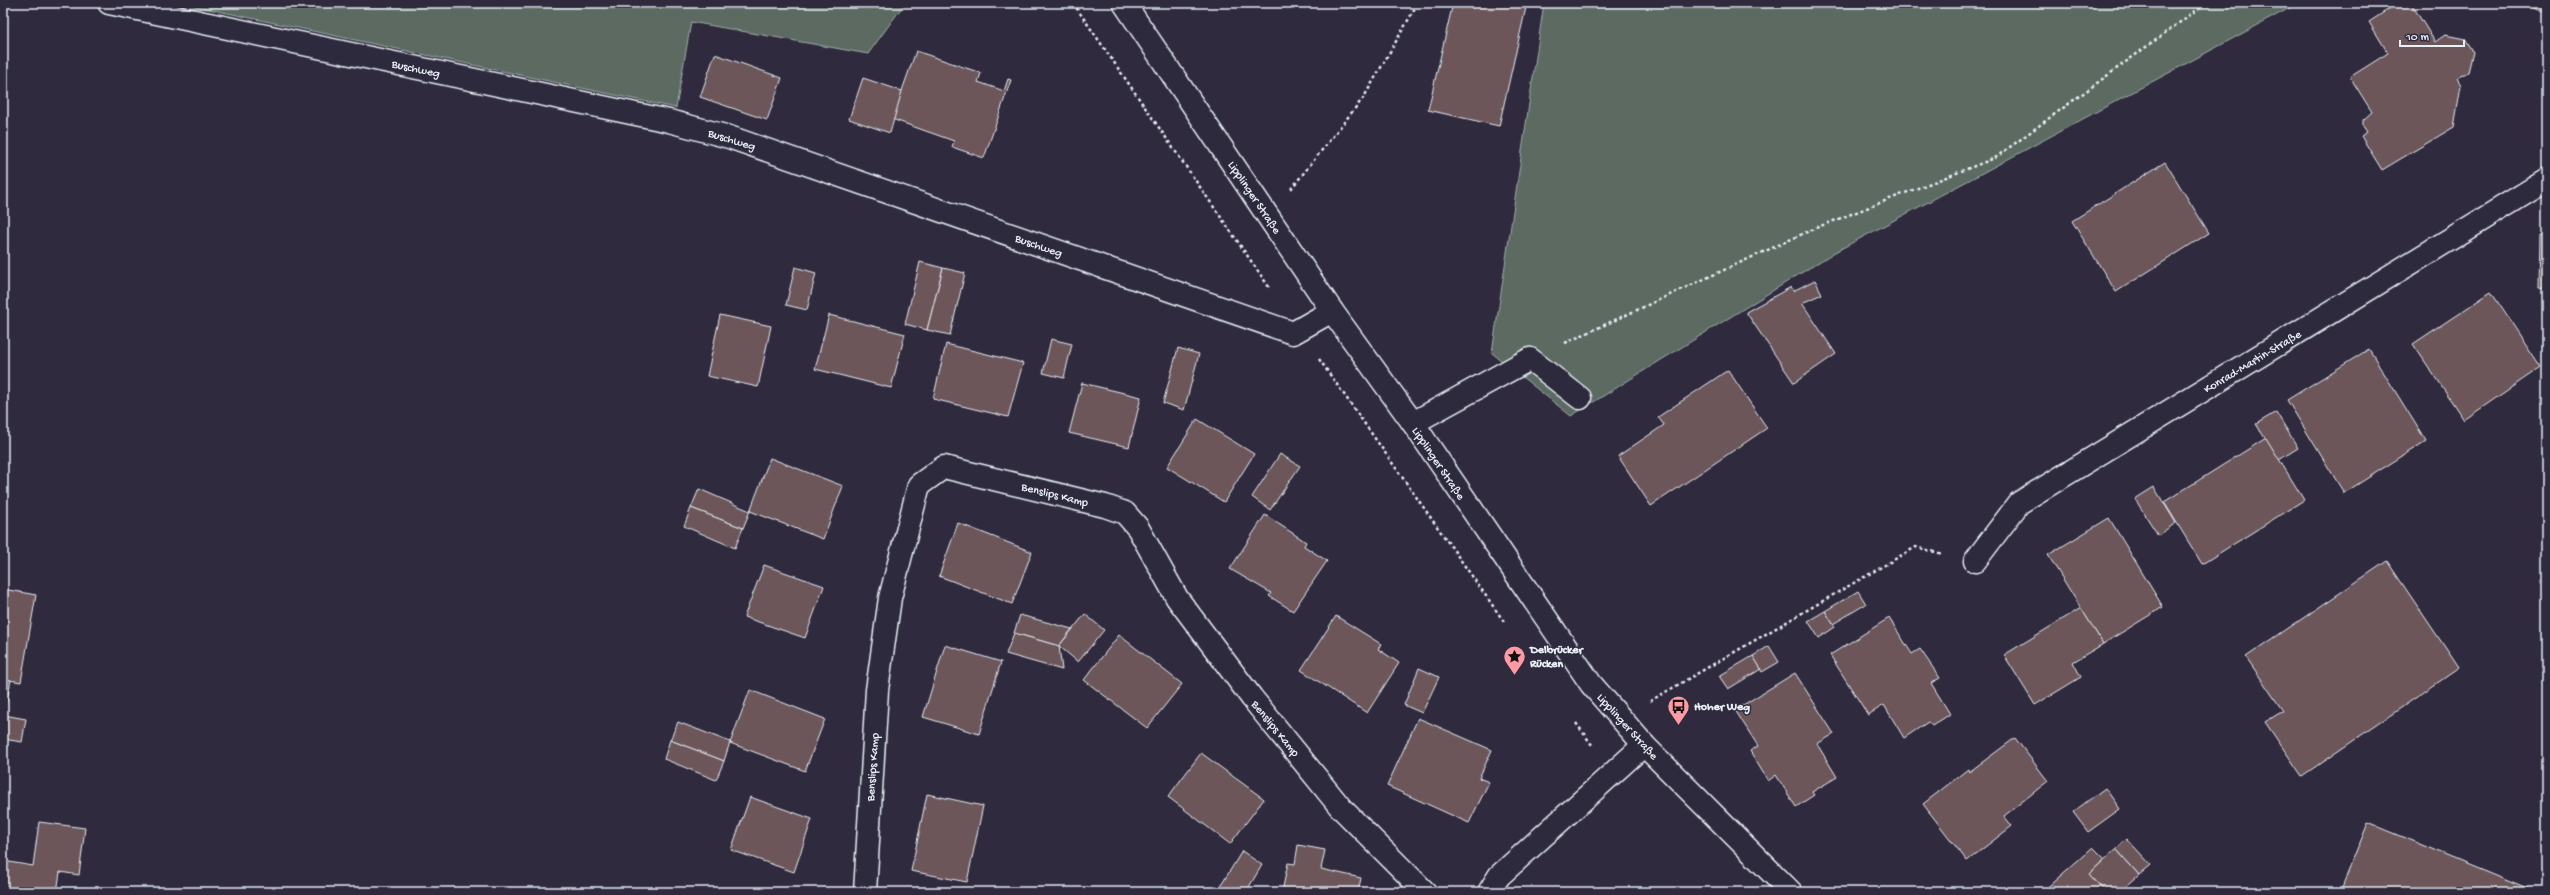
<svg xmlns="http://www.w3.org/2000/svg" width="2550" height="895" viewBox="0 0 2550 895" font-family="'Gochi Hand',sans-serif">
<rect width="100%" height="100%" fill="#2f2a3d"/>
<filter id="ink" filterUnits="userSpaceOnUse"><feTurbulence type="fractalNoise" baseFrequency=".025" numOctaves="2"/><feDisplacementMap in="SourceGraphic" scale="8" xChannelSelector="R" yChannelSelector="G"/><feConvolveMatrix kernelMatrix="1 2 1 2 8 2 1 2 1" color-interpolation-filters="sRGB"/></filter>
<g filter="url(#ink)">
<!-- green -->
<g fill="#5b6b62" stroke="#a2aead">
<path d="M180,3h725l-37,51 -177,-32 -15,86z"/>
<path d="M1544,3h755l-464,249 -264,164 -79,-63z"/>
</g>
<!-- building -->
<g fill="#6c565a" stroke="#e8f1f8">
<path d="M1453,3h74l-28,123 -71,-16z"/>
<path d="M2398,3h13l24,39 10,-7 20,4 8,13 -5,20 -11,6 4,7 -7,42 -72,43 -21,-34 6,-4 -4,-6v-6l9,-8 -22,-35 38,-24 -19,-31z"/>
<path d="M2522,3h25v11z"/>
<path d="M916,51l65,22 -3,9 26,9 4,-12 3,1 -27,78 -32,-11 2,-6 -62,-22z"/>
<path d="M715,54l67,24 -15,42 -67,-23z"/>
<path d="M863,78l39,13 -12,42 -41,-14z"/>
<path d="M2165,162l44,71 -93,59 -44,-71z"/>
<path d="M2540,233h7v57l-8,-1z"/>
<path d="M920,262l23,6 -16,62 -22,-6z"/>
<path d="M795,267l21,6 -9,37 -21,-5z"/>
<path d="M943,268l22,5 -15,62 -23,-5z"/>
<path d="M1815,280l7,14 -20,9 34,51 -42,29 -48,-71 45,-25 2,4z"/>
<path d="M2491,292l50,75 -77,53 -51,-76z"/>
<path d="M720,315l51,11 -13,61 -51,-11z"/>
<path d="M829,315l76,19 -14,54 -76,-19z"/>
<path d="M1051,339l21,5 -8,34 -21,-5z"/>
<path d="M946,344l77,19 -15,54 -75,-18z"/>
<path d="M1178,348l21,6 -15,56 -21,-7z"/>
<path d="M2369,349l57,92 -82,52 -57,-93z"/>
<path d="M1728,370l39,58 -116,78 -33,-50 46,-31 -6,-8z"/>
<path d="M1082,383l59,14 -12,50 -60,-14z"/>
<path d="M2276,412l22,36 -19,12 -23,-36z"/>
<path d="M1197,419l57,35 -30,48 -57,-35z"/>
<path d="M2266,438l38,62 -102,64 -38,-62z"/>
<path d="M1280,454l20,12 -30,44 -18,-13z"/>
<path d="M770,458l73,28 -20,53 -73,-28z"/>
<path d="M2154,487l22,36 -18,12 -23,-36z"/>
<path d="M699,489l51,22 -7,17 -52,-20z"/>
<path d="M691,508l52,20 -8,20 -51,-22z"/>
<path d="M1265,515l41,27 -2,4 23,15 -34,50 -24,-15 2,-3 -41,-24z"/>
<path d="M2109,518l54,89 -60,37 -55,-89z"/>
<path d="M958,523l74,29 -20,52 -73,-28z"/>
<path d="M2387,561l72,107 -157,108 -37,-54 18,-11 -37,-54z"/>
<path d="M764,565l60,21 -19,52 -61,-21z"/>
<path d="M3,589l33,6 -15,87 -18,-3z"/>
<path d="M1858,591l8,13 -33,20 -8,-13z"/>
<path d="M2081,608l22,36 -30,18 8,15 -46,28 -31,-50z"/>
<path d="M1825,611l10,16 -16,11 -11,-17z"/>
<path d="M1085,614l19,16 -26,32 -19,-16z"/>
<path d="M1020,615l52,14 -13,17 -45,-13z"/>
<path d="M1336,616l45,28 -3,5 21,14 -32,50 -66,-43z"/>
<path d="M1889,618l23,36 8,-5 20,29 -9,5 19,31 -18,12 -4,-4 -24,16 -20,-33 -16,10 -38,-60z"/>
<path d="M1014,633l45,13 3,24 -56,-16z"/>
<path d="M1119,635l63,49 -35,44 -63,-48z"/>
<path d="M945,645l56,17 -22,72 -56,-17z"/>
<path d="M1769,646l10,16 -17,10 -9,-16z"/>
<path d="M1753,656l8,13 -33,20 -9,-13z"/>
<path d="M1419,668l20,9 -17,36 -18,-8z"/>
<path d="M1795,673l39,61 -17,10 20,33 -25,15 2,3 -18,12 -20,-32 -8,6 -18,-30 8,-5 -23,-36z"/>
<path d="M3,679l8,1 -7,35 22,4 -4,23 -19,-3z"/>
<path d="M750,690l75,29 -20,52 -75,-28z"/>
<path d="M1418,718l74,32 -13,28 10,4 -20,41 -82,-37z"/>
<path d="M678,722l52,20 -6,19 -54,-21z"/>
<path d="M2015,738l33,43 -44,35 8,10 -45,35 -44,-57 45,-35 1,3z"/>
<path d="M670,740l54,21 -8,19 -52,-21z"/>
<path d="M1201,753l63,46 -34,45 -62,-47z"/>
<path d="M2105,788l15,21 -32,23 -15,-20z"/>
<path d="M927,794l56,12 -16,76 -56,-11z"/>
<path d="M750,797l62,22 -18,53 -63,-22z"/>
<path d="M39,822l46,6 -6,47 -19,-3 -3,20h-54v-31l30,5z"/>
<path d="M2368,823l169,69h-197z"/>
<path d="M2127,839l24,26 -12,10 -23,-26z"/>
<path d="M1298,845l27,5 -4,19 40,9 -3,14h-76l6,-29 7,1z"/>
<path d="M2093,847l12,12 -16,15 17,18h-64z"/>
<path d="M2116,849l23,26 -19,17h-14l-17,-18z"/>
<path d="M1242,851l20,14 -16,27h-29z"/>
</g>
<g fill="none" stroke-linecap="round" stroke-linejoin="round">
<defs>
<g id="minor">
<path d="M109,3l560,118 60,16 564,196 39,-22"/>
<path d="M1124,3l208,308 81,112 178,261 53,61 147,147"/>
<path d="M1413,423l117,-64 50,39"/>
<path d="M1975,561l44,-58 528,-323"/>
<path d="M865,892l12,-202 13,-92 29,-113 25,-18 161,39 20,7 13,15 39,70 75,100 89,110 84,84"/>
<path d="M1489,892l10,-16 145,-131"/>
</g>
</defs>
<!-- minor casing -->
<use href="#minor" stroke="#e8f1f8" stroke-width="25"/>
<!-- path -->
<g stroke="#e8f1f8" stroke-width="2.5" stroke-dasharray="3 3" stroke-linecap="butt">
<path d="M1073,3l196,284"/>
<path d="M1291,189l73,-92 54,-94"/>
<path d="M1565,343l253,-116 177,-69 211,-155"/>
<path d="M1319,359l186,264"/>
<path d="M1650,701l266,-154 27,7"/>
<path d="M1576,723l16,22"/>
</g>
<!-- minor -->
<use href="#minor" stroke="#2f2a3d" stroke-width="22"/>
</g>
</g>
<!-- icons -->
<defs>
<symbol id="sight-pin" viewBox="-11 -11 22 30"><path d="M0 17L-7.5 6A9.5 9.5 0 1 1 7.5 6Z" fill="#ff9aa2" stroke="#2f2a3d"/><path d="M0-6L1.8-2.2L6-1.7L2.9 1.2L3.7 5.4L0 3.3L-3.7 5.4L-2.9 1.2L-6-1.7L-1.8-2.2Z" fill="#111"/></symbol>
<symbol id="bus-pin" viewBox="-11 -11 22 30"><path d="M0 17L-7.5 6A9.5 9.5 0 1 1 7.5 6Z" fill="#ff9aa2" stroke="#2f2a3d"/><path d="M-5-6H5V4H4V6H2V4H-2V6H-4V4H-5ZM-3.5-4V0h7V-4ZM-3.5 1.2v1.5H-2V1.2ZM2 1.2v1.5H3.5V1.2Z" fill="#111"/></symbol>
</defs>
<g fill-rule="evenodd">
<use href="#sight-pin" x="1502" y="644" width="25" height="34"/>
<use href="#bus-pin" x="1666" y="694" width="25" height="34"/>
</g>
<g text-anchor="middle" stroke-width="3" stroke-linejoin="round" paint-order="stroke">
<!-- street labels -->
<g font-size="12" fill="#e8f1f8" stroke="#2f2a3d">
<text transform="translate(416 68) rotate(12)" y="4">Buschweg</text>
<text transform="translate(732 139) rotate(17)" y="4">Buschweg</text>
<text transform="translate(1255 197) rotate(56)" y="4">Lipplinger Straße</text>
<text transform="translate(1039 245) rotate(19)" y="4">Buschweg</text>
<text transform="translate(2252 361) rotate(-31)" y="4">Konrad-Martin-Straße</text>
<text transform="translate(1439 463) rotate(56)" y="4">Lipplinger Straße</text>
<text transform="translate(1055 494) rotate(14)" y="4">Benslips Kamp</text>
<text transform="translate(1628 726) rotate(48)" y="4">Lipplinger Straße</text>
<text transform="translate(1276 728) rotate(51)" y="4">Benslips Kamp</text>
<text transform="translate(872 767) rotate(-86)" y="4">Benslips Kamp</text>
</g>
<!-- poi labels -->
<g font-size="12" font-weight="bold" fill="#e8f1f8" stroke="#2f2a3d" text-anchor="start">
<text x="1530" y="653">Delbrücker<tspan x="1530" dy="14">Rücken</tspan></text>
<text x="1694" y="710">Hoher Weg</text>
</g>
</g>
<!-- margin -->
<rect width="2550" height="895" fill="none" stroke="#2f2a3d" stroke-width="16"/>
<rect x="8" y="8" width="2534" height="879" fill="none" stroke="#e8f1f8" stroke-width="1.5" filter="url(#ink)"/>
<!-- scale -->
<path d="M2400 40v6h64v-6" fill="none" stroke="#e8f1f8" stroke-width="2"/>
<text x="2406" y="40" font-size="12" fill="#e8f1f8" stroke="#2f2a3d" stroke-width="3" paint-order="stroke">10 m</text>
</svg>
